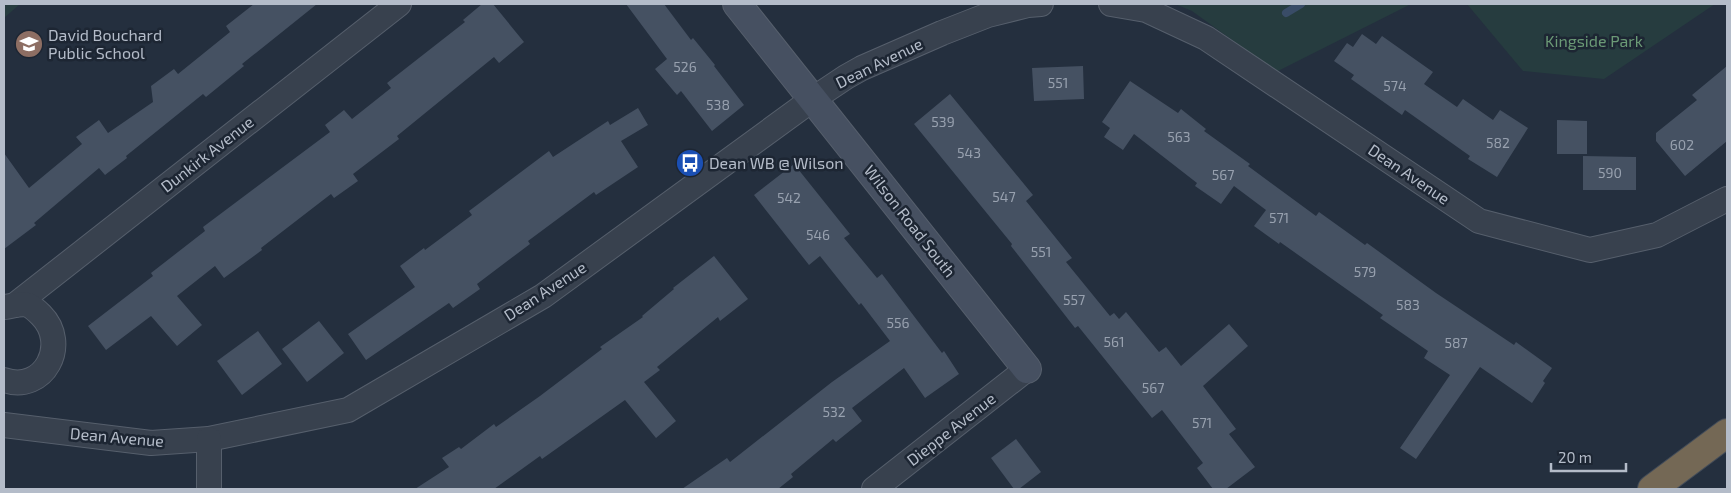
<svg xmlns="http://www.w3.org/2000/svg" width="1731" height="493" viewBox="0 0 1731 493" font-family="'Exo 2',sans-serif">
<rect width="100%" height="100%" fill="#242f3e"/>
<!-- green -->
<g fill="#263c3f">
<path d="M4,4h16l-16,14z"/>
<path d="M1175,4h236l-135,68 -84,-61z"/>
<path d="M1467,4h248l-111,75 -81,-8z"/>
</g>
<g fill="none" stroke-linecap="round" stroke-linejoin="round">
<!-- stream -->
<path stroke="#394c67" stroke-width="8" d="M1286,13l15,-9"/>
</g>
<!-- building -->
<g fill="#455162">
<path d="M254,4h63l-75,60 2,2 -38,31 -3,-3 -77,62 1,2 -22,17 -6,-7 -65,55 2,2 -32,24v-96l25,35 53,-44 -6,-7 23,-17 9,13 45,-31 -2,-16 23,-17 4,5 52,-42 -4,-6z"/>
<path d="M482,4h11l31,38 -25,21 -5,-6 -97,79 2,3 -46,35 5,7 -24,17 -3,-4 -70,54 1,2 -38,28 -9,-12 -38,30 25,29 -25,21 -26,-30 -45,34 -18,-24 65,-50 -2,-3 54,-42 -2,-4 127,-95 -5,-7 19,-15 8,9 39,-31 -4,-5 78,-61 -2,-2z"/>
<path d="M626,4h38l27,36 2,-2 22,27 -1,1 30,39 -32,26 -31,-40 -4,4 -22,-26 12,-10z"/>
<path d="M1362,34l14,10 6,-8 51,36 -9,12 33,23 6,-8 30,21 7,-10 28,18 -31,49 -29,-18 2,-3 -65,-46 -3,5 -51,-36 3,-4 -20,-14 13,-18 6,4z"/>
<path d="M1083,66l1,33 -50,2 -2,-33z"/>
<path d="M1727,66v75l-42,35 -29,-35v-8l41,-33 -5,-5z"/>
<path d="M1130,81l48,32 3,-4 25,20 -2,2 46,33 -2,2 68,50 3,-4 46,33 2,-2 69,50 78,52 2,-3 36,26 -9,13 2,2 -13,20 -52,-36 -64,92 -16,-11 50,-73 -26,-17 4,-7 -48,-33 3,-3 -103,-73 -1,2 -25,-18 12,-16 -32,-24 -13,18 -26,-18 2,-3 -63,-49 -11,16 -19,-13 6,-9 -8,-6z"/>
<path d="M950,94l83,101 -7,6 46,57 -6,4 44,54 4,-3 5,6 7,-7 33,40 7,-5 15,19 48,-42 19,22 -45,40 33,43 -7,5 26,33 -29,22h-13l-16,-21 6,-5 -41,-53 -10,8 -74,-92 -3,2 -64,-82 1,-2 -98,-120z"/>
<path d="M638,108l10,17 -27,16 17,26 -42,28 -2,-3 -66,49 2,3 -53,40 3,5 -27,19 -4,-5 -83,57 -18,-26 67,-47 -15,-21 24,-18 1,2 47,-35 -3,-4 80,-60 4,6 55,-36 2,4z"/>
<path d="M1557,120l30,1v33h-30z"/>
<path d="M1583,156l53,1v33h-53z"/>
<path d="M794,164l56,70 -6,4 33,40 5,-4 60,79 2,-2 15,23 -34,24 -21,-30 -52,40 10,13 -26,21 -3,-3 -42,35 2,3 -15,12h-96l45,-31 3,4 102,-80 58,-41 -29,-38 -2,2 -39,-49 -11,9 -55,-70z"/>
<path d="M714,256l34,43 -28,22 -2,-4 -61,50 3,3 -16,12 32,39 -20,17 -31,-38 -83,59 -2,-3 -46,33h-79l34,-22 -7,-9 17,-11 2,2 33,-25 2,3 44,-31 62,-47 -2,-2 43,-30 -1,-1 32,-27 -1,-1z"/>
<path d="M319,321l25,32 -37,29 -25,-33z"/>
<path d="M258,331l24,33 -40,31 -25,-34z"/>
<path d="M1016,439l25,33 -22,17h-5l-23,-31z"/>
</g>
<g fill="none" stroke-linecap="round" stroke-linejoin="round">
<defs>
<g id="minor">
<path d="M1111,4l35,6 60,28 273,183 111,29 67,-15 70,-36"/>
<path d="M15,305l384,-301"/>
<path d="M4,380c40,14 66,-36 37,-65 -3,-3 -8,-8 -13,-10 -6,-2 -16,1 -23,2"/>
<path d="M4,425l147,18 58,-4 139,-29 195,-114 270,-197 33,-22 16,-9 80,-35 46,-18 40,-10 13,-1"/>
<path d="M209,489v-50"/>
<path d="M874,489l153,-120"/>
</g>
<path id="secondary" d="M737,4l290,365"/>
<path id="motorway" d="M1652,489l75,-56"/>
</defs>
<!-- minor casing -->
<use href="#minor" stroke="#565f6c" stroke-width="26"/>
<!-- secondary casing -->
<use href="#secondary" stroke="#565f6c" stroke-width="30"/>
<!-- motorway casing -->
<use href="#motorway" stroke="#434c59" stroke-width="30"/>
<!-- minor -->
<use href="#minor" stroke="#38414e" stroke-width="24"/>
<!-- secondary -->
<use href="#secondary" stroke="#465061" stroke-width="28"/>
<!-- motorway -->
<use href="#motorway" stroke="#746855" stroke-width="28"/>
</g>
<!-- icons -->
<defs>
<symbol id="school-disc" viewBox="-11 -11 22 22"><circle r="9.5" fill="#8d6e63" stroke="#1d2633"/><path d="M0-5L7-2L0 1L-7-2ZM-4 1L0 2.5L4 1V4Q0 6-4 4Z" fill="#fff"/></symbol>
<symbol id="bus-disc" viewBox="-11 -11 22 22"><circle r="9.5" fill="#1a4fb4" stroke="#1d2633"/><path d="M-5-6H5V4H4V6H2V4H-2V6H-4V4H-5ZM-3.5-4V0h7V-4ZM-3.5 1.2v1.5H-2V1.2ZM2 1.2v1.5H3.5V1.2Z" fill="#fff"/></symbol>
</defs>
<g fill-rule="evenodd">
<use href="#school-disc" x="13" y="28" width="32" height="32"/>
<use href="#bus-disc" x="674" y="147" width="32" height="32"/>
</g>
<g text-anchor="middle" stroke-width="5" stroke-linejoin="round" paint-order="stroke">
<!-- number labels -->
<g font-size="14" fill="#98a1af">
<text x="685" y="72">526</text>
<text x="1058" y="88">551</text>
<text x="1395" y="91">574</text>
<text x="718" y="110">538</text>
<text x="943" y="127">539</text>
<text x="1179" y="142">563</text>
<text x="1498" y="148">582</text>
<text x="1682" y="150">602</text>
<text x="969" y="158">543</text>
<text x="1610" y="178">590</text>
<text x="1223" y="180">567</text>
<text x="1004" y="202">547</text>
<text x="789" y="203">542</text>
<text x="1279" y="223">571</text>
<text x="818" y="240">546</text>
<text x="1041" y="257">551</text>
<text x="1365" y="277">579</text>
<text x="1074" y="305">557</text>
<text x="1408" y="310">583</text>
<text x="898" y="328">556</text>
<text x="1114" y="347">561</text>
<text x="1456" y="348">587</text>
<text x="1153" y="393">567</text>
<text x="834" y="417">532</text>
<text x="1202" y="428">571</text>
</g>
<!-- poi labels -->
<g font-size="16" fill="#b4bcc9" stroke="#1d2633" text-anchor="start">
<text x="48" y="41">David Bouchard<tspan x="48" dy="18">Public School</tspan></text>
<text x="709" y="169">Dean WB @ Wilson</text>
</g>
<!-- park labels -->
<g font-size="16" fill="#6b9a76" stroke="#1d2633">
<text x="1594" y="47">Kingside Park</text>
</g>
<!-- street labels -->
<g font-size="16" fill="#b4bcc9" stroke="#1d2633">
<text transform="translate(879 63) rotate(-26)" y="6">Dean Avenue</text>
<text transform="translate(207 154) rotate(-38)" y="6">Dunkirk Avenue</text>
<text transform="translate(1409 174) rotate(34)" y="6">Dean Avenue</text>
<text transform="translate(910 221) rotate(52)" y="6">Wilson Road South</text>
<text transform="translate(545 291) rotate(-33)" y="6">Dean Avenue</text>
<text transform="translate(951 429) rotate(-38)" y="6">Dieppe Avenue</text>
<text transform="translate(117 437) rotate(5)" y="6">Dean Avenue</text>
</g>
</g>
<!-- border -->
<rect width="1731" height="493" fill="none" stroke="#b4bcc9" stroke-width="10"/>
<!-- scale -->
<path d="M1551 463v8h75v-8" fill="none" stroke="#b4bcc9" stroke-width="2.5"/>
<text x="1558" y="463" font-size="15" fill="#b4bcc9" stroke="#1d2633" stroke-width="4" paint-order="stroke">20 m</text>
</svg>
